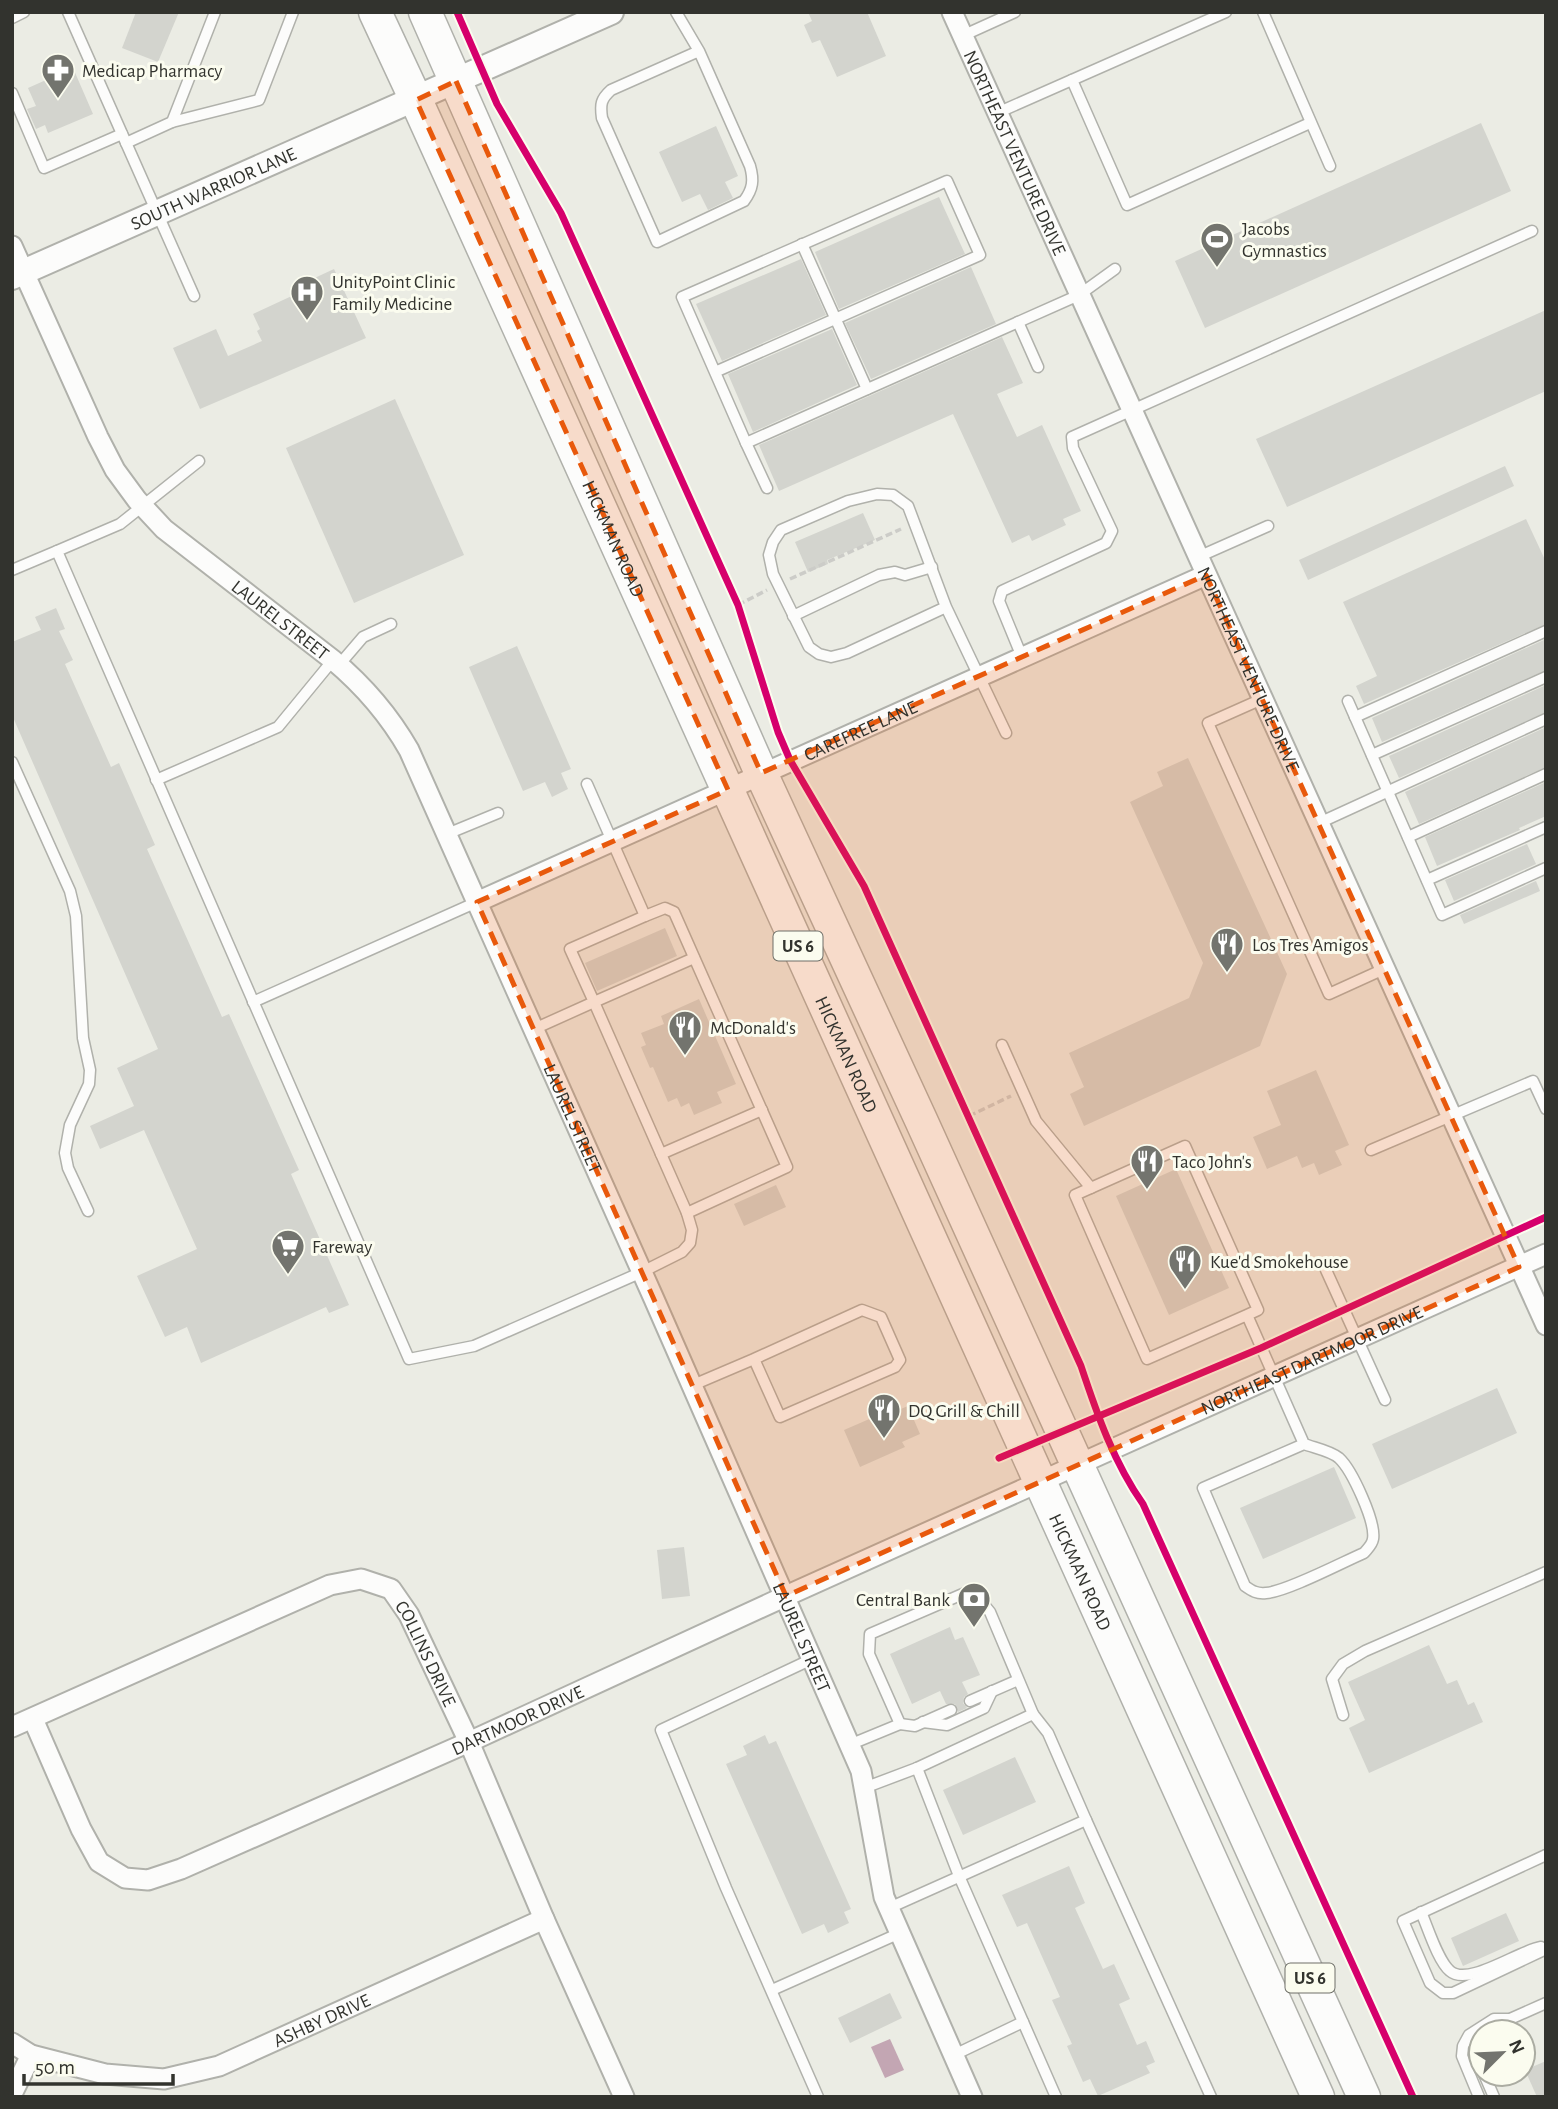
<svg xmlns="http://www.w3.org/2000/svg" width="1558" height="2109" viewBox="0 0 1558 2109" font-family="'Alegreya Sans',sans-serif">
<rect width="100%" height="100%" fill="#ebece4"/>
<!-- water -->
<path fill="#c3a6b3" d="M890,2039l14,31 -19,8 -14,-31z"/>
<!-- building -->
<g fill="#d3d4ce">
<path d="M136,12h43l-21,50 -36,-14z"/>
<path d="M808,12h59l19,44 -49,21 -17,-37 -8,3 -8,-18 8,-4z"/>
<path d="M73,68l20,46 -45,19 -3,-8 -9,4 -9,-20 9,-3 -8,-18z"/>
<path d="M1481,123l30,68 -306,137 -30,-67z"/>
<path d="M716,126l22,50 -13,6 8,16 -25,12 -8,-16 -18,8 -23,-50z"/>
<path d="M939,197l26,57 -126,55 -24,-57z"/>
<path d="M801,259l25,56 -104,46 -26,-57z"/>
<path d="M971,267l25,57 -125,55 -26,-56z"/>
<path d="M334,269l32,69 -166,71 -27,-61 43,-19 12,27 34,-15 -5,-10 3,-2 -7,-15 43,-20 -3,-6z"/>
<path d="M1546,310v81l-259,116 -31,-68z"/>
<path d="M832,329l25,56 -104,47 -25,-58z"/>
<path d="M1002,337l21,46 -26,11 20,43 25,-12 39,86 -18,8 3,6 -34,16 -3,-6 -17,8 -59,-129 -174,77 -20,-46z"/>
<path d="M395,399l69,156 -110,48 -68,-155z"/>
<path d="M1505,466l9,20 -206,94 -9,-20z"/>
<path d="M863,513l12,27 -48,20 1,4 -20,8 -13,-30z"/>
<path d="M1526,519l20,43v62l-182,80 -8,-18 21,-10 -34,-74z"/>
<path d="M56,608l9,21 -6,2 14,29 -8,4 46,103 8,-4 36,82 -8,4 75,168 7,-3 70,156 -8,4 58,131 -20,8 -3,-6 -125,56 -14,-36 -22,10 -28,-61 60,-27 -53,-119 -44,19 -10,-23 44,-20 -17,-38 41,-19 -146,-334v-73l29,-12 -6,-13z"/>
<path d="M1546,639v31l-164,72 -10,-24z"/>
<path d="M517,646l54,123 -10,4 7,16 -16,8 -7,-15 -22,9 -54,-124z"/>
<path d="M1546,685v27l-147,66 -10,-22z"/>
<path d="M1546,727v40l-127,57 -14,-32z"/>
<path d="M1188,758l99,216 -27,72 -176,80 -14,-32 14,-7 -15,-34 120,-55 14,-35 -73,-161 33,-16 -6,-14z"/>
<path d="M1546,782v34l-27,12 1,2 -83,36 -12,-29z"/>
<path d="M1527,844l9,20 -82,37 -9,-21z"/>
<path d="M1536,881l4,10 -76,33 -4,-9z"/>
<path d="M665,928l12,28 -80,35 -12,-28z"/>
<path d="M699,999l37,85 -19,8 5,11 -28,12 -5,-12 -8,4 -4,-9 -9,4 -15,-35 -3,1 -9,-21 5,-2 -5,-12 23,-9 -3,-8z"/>
<path d="M1316,1070l33,75 -14,6 7,14 -23,10 -5,-12 -12,5 -5,-12 -30,13 -14,-32 28,-12 -14,-34z"/>
<path d="M1176,1169l53,119 -60,27 -53,-119z"/>
<path d="M776,1185l10,22 -42,19 -10,-22z"/>
<path d="M1497,1388l20,45 -125,56 -20,-45z"/>
<path d="M908,1406l12,28 -18,8 3,5 -45,20 -16,-37 46,-20 1,3z"/>
<path d="M1334,1467l22,51 -93,41 -23,-51z"/>
<path d="M684,1547l6,49 -28,3 -5,-49z"/>
<path d="M950,1627l5,13 8,-3 17,38 -18,7 6,12 -4,3 -1,6 4,5 -9,4 -3,-8h-9l-6,-13 -28,13 -22,-50z"/>
<path d="M1429,1645l18,39 10,-4 11,25 6,-3 9,20 -114,51 -20,-45 16,-8 -17,-38z"/>
<path d="M765,1735l4,9 7,-3 75,168 -7,3 5,11 -21,10 -4,-9 -22,10 -76,-170 21,-9 -4,-9z"/>
<path d="M1015,1757l21,45 -73,33 -20,-45z"/>
<path d="M1069,1866l16,37 -10,5 28,61 11,-5 16,35 -11,5 18,41 9,-4 9,21 -9,4 4,7 -52,23 -8,-17 -7,3 -16,-36 5,-2 -20,-44 8,-3 -33,-74 -10,4 -15,-32z"/>
<path d="M1506,1913l13,28 -56,25 -12,-28z"/>
<path d="M890,1993l12,25 -52,25 -12,-25z"/>
<path d="M1546,2061v36h-9l-12,-27z"/>
</g>
<g fill="none" stroke-linecap="round" stroke-linejoin="round">
<defs>
<g id="service">
<path d="M68,12l126,284"/>
<path d="M676,12l23,39 51,115c4,14 3,23 -6,35l-87,41 -55,-124c-2,-14 -1,-19 9,-28l88,-39"/>
<path d="M1263,12l67,154"/>
<path d="M12,18l12,-6"/>
<path d="M962,36l53,-24"/>
<path d="M1072,80l55,125 183,-82"/>
<path d="M12,93l32,75 78,-34"/>
<path d="M997,113l229,-101"/>
<path d="M172,122l87,-22 34,-88"/>
<path d="M126,143l46,-21 43,-110"/>
<path d="M802,244l65,145"/>
<path d="M1018,322l20,45"/>
<path d="M715,372l265,-117 -33,-74 -265,116 64,146 333,-148 36,-26"/>
<path d="M746,443l21,45"/>
<path d="M199,461l-79,63 -63,27 352,808 65,-13 168,-74 40,-20 8,-9 2,-13 -5,-17 -93,-211 100,-44"/>
<path d="M1198,557l70,-31"/>
<path d="M12,570l45,-19"/>
<path d="M946,607l-99,46 -16,4 -12,-3 -10,-7 -36,-73 -4,-19 4,-13 8,-12 67,-29 29,-7 16,1 15,11 38,101 60,126"/>
<path d="M793,616l86,-41 16,-3 10,3 27,-8"/>
<path d="M1022,657l-23,-56 3,-10 104,-48 6,-12 -39,-83 -1,-11 460,-206"/>
<path d="M339,665l24,-28 28,-13"/>
<path d="M1262,699l-54,24 121,271 55,-25"/>
<path d="M1348,701l94,214 104,-47"/>
<path d="M1355,717l191,-86"/>
<path d="M1372,755l174,-78"/>
<path d="M12,762l58,129 6,25 7,122 7,32 -1,14 -19,41 -5,28 3,15 20,43"/>
<path d="M156,780l122,-53 55,-67"/>
<path d="M1319,823l227,-104"/>
<path d="M447,834l51,-21"/>
<path d="M1408,837l138,-63"/>
<path d="M1427,880l119,-53"/>
<path d="M645,916l20,-8 9,4 113,255 -100,46"/>
<path d="M253,1002l224,-100"/>
<path d="M534,1029l60,-27 -24,-53 75,-33 -58,-132"/>
<path d="M1002,1045l34,76 55,67"/>
<path d="M1371,1150l162,-69 13,28"/>
<path d="M661,1154l101,-44"/>
<path d="M1326,1270l59,130"/>
<path d="M1247,1315l11,-5 -73,-164 -110,49 72,164 100,-44 57,129 -101,44 42,98c7,5 12,8 21,7 20,-1 77,-31 98,-40 4,-5 8,-8 9,-14 3,-17 -21,-69 -34,-81 -8,-7 -24,-10 -35,-14"/>
<path d="M693,1385l61,-26 26,58 115,-50 5,-7 -19,-43 -19,-7 -108,49"/>
<path d="M812,1659l-151,71 65,158 92,209"/>
<path d="M970,1701l48,-21"/>
<path d="M1343,1715l-11,-36 11,-15 22,-13 181,-79"/>
<path d="M923,1722l24,3 37,-17 8,-17"/>
<path d="M900,1724l15,2 36,-16"/>
<path d="M849,1745l51,-21 -31,-70 1,-20 102,-44 18,22 43,102"/>
<path d="M917,1768l42,108 97,221"/>
<path d="M864,1788l53,-20 116,-54 15,19 38,87 -197,88"/>
<path d="M1086,1820l125,277"/>
<path d="M1546,1855l-143,66 27,62 13,10h10l93,-44"/>
<path d="M1421,1912c7,16 17,49 29,59 18,16 68,-20 91,-24"/>
<path d="M772,1990l128,-57"/>
<path d="M1496,2032l14,-13"/>
<path d="M1481,2045l-3,7 3,15"/>
<path d="M954,2055l69,-33"/>
<path d="M1484,2074l10,23"/>
<path d="M1479,2097l-17,-41 1,-10 6,-11 25,-16h16l36,-16"/>
</g>
<g id="minor">
<path id="s1" d="M952,12l594,1313"/>
<path id="s2" d="M12,246l86,191 17,33 22,30 27,29 169,131c31,26 56,55 76,90l245,549 207,472 23,126 88,200"/>
<path id="s3" d="M477,902l729,-327"/>
<path id="s4" d="M33,1719l48,110 18,33 26,16 23,2 33,-11 288,-127 317,-146 760,-342"/>
<path id="s5" d="M12,1727l318,-142 31,-6 30,10 18,26 60,127 75,177 80,178"/>
<path id="s6" d="M12,2043l19,12 74,19 59,5 55,-13 325,-147"/>
<path d="M12,2094l19,-39"/>
</g>
<g id="tertiary">
<path id="s7" d="M12,277l599,-265"/>
</g>
<g id="trunk">
<path id="s8" d="M375,12l41,88 902,1997"/>
<path d="M425,12l336,761 160,347 443,977"/>
</g>
</defs>
<!-- service casing -->
<use href="#service" stroke="#b0b1ab" stroke-width="13"/>
<!-- minor casing -->
<use href="#minor" stroke="#b0b1ab" stroke-width="23"/>
<!-- tertiary casing -->
<use href="#tertiary" stroke="#b0b1ab" stroke-width="28"/>
<!-- trunk casing -->
<use href="#trunk" stroke="#b0b1ab" stroke-width="35"/>
<!-- path -->
<g stroke="#ccccc8" stroke-width="3.5" stroke-dasharray="7 3.5" stroke-linecap="butt">
<path d="M790,579l111,-50"/>
<path d="M738,605l29,-15"/>
<path d="M969,1116l42,-20"/>
</g>
<!-- service -->
<use href="#service" stroke="#fcfcfb" stroke-width="10"/>
<!-- minor -->
<use href="#minor" stroke="#fcfcfb" stroke-width="19"/>
<!-- tertiary -->
<use href="#tertiary" stroke="#fcfcfb" stroke-width="24"/>
<!-- trunk -->
<use href="#trunk" stroke="#fcfcfb" stroke-width="32"/>
<defs>
<g id="cycleway">
<path d="M457,12l40,92 64,109 177,392 40,127 12,28 74,126 217,480c16,48 33,97 62,138l270,593"/>
<path d="M999,1458l262,-110 285,-131"/>
</g>
</defs>
<!-- cycleway casing -->
<use href="#cycleway" stroke="#fbfcef" stroke-width="11"/>
<!-- cycleway -->
<use href="#cycleway" stroke="#d6006c" stroke-width="7"/>
</g>
<!-- marked area -->
<path fill="#e8590c" fill-opacity="0.2" stroke="#e8590c" stroke-width="5" stroke-dasharray="14 9" stroke-linejoin="round" d="M456,81l305,692 445,-198 313,692 -733,329 -309,-694 251,-112 -312,-690z"/>
<!-- icons -->
<defs>
<symbol id="pharmacy-pin" viewBox="-11 -11 22 30"><path d="M0 17L-7.5 6A9.5 9.5 0 1 1 7.5 6Z" fill="#73746e" stroke="#fbfcef"/><path d="M-2-6h4v4h4v4h-4v4h-4v-4h-4v-4h4Z" fill="#fff"/></symbol>
<symbol id="stadium-pin" viewBox="-11 -11 22 30"><path d="M0 17L-7.5 6A9.5 9.5 0 1 1 7.5 6Z" fill="#73746e" stroke="#fbfcef"/><path d="M0-5a6.5 5 0 1 0 0 10a6.5 5 0 1 0 0-10ZM-3.5-1.8h7v3.6h-7Z" fill="#fff"/></symbol>
<symbol id="hospital-pin" viewBox="-11 -11 22 30"><path d="M0 17L-7.5 6A9.5 9.5 0 1 1 7.5 6Z" fill="#73746e" stroke="#fbfcef"/><path d="M-5-5h3v3.5h4V-5h3V5h-3V1.5h-4V5h-3Z" fill="#fff"/></symbol>
<symbol id="restaurant-pin" viewBox="-11 -11 22 30"><path d="M0 17L-7.5 6A9.5 9.5 0 1 1 7.5 6Z" fill="#73746e" stroke="#fbfcef"/><path d="M-5-6h1v4h1v-4h1v4h1v-4h1v5L-1.5 .5V6h-2V.5L-5-1ZM5-6V6H3V1.5H1.5Q1.5-4 5-6Z" fill="#fff"/></symbol>
<symbol id="supermarket-pin" viewBox="-11 -11 22 30"><path d="M0 17L-7.5 6A9.5 9.5 0 1 1 7.5 6Z" fill="#73746e" stroke="#fbfcef"/><path d="M-6-5.5h2.5l.6 2H6L4.5 2H-2.5L-4.4-4H-6ZM-1.5 3.2a1.3 1.3 0 1 0 .1 0ZM3 3.2a1.3 1.3 0 1 0 .1 0Z" fill="#fff"/></symbol>
<symbol id="bank-pin" viewBox="-11 -11 22 30"><path d="M0 17L-7.5 6A9.5 9.5 0 1 1 7.5 6Z" fill="#73746e" stroke="#fbfcef"/><path d="M-6-4H6V4H-6ZM0-2.3a2.3 2.3 0 1 0 0 4.6a2.3 2.3 0 1 0 0-4.6Z" fill="#fff"/></symbol>
</defs>
<g fill-rule="evenodd">
<use href="#pharmacy-pin" x="39" y="51" width="38" height="52"/>
<use href="#stadium-pin" x="1198" y="220" width="38" height="52"/>
<use href="#hospital-pin" x="288" y="273" width="38" height="52"/>
<use href="#restaurant-pin" x="1208" y="925" width="38" height="52"/>
<use href="#restaurant-pin" x="666" y="1008" width="38" height="52"/>
<use href="#restaurant-pin" x="1128" y="1142" width="38" height="52"/>
<use href="#supermarket-pin" x="269" y="1227" width="38" height="52"/>
<use href="#restaurant-pin" x="1166" y="1242" width="38" height="52"/>
<use href="#restaurant-pin" x="865" y="1391" width="38" height="52"/>
<use href="#bank-pin" x="955" y="1580" width="38" height="52"/>
</g>
<g text-anchor="middle" stroke-width="6" stroke-linejoin="round" paint-order="stroke">
<!-- shield labels -->
<g fill="#fbfcef" stroke="#6e6f68" stroke-width="2">
<rect x="773.5" y="931.5" width="49" height="29" rx="5"/>
<rect x="1285.5" y="1963.5" width="49" height="29" rx="5"/>
</g>
<g font-size="18" font-weight="bold" fill="#32332e">
<text x="798" y="952">US 6</text>
<text x="1310" y="1984">US 6</text>
</g>
<!-- poi labels -->
<g font-size="19" fill="#32332e" stroke="#fbfcef" text-anchor="start">
<text x="82" y="77">Medicap Pharmacy</text>
<text x="1242" y="235">Jacobs<tspan x="1242" dy="22">Gymnastics</tspan></text>
<text x="332" y="288">UnityPoint Clinic<tspan x="332" dy="22">Family Medicine</tspan></text>
<text x="1252" y="951">Los Tres Amigos</text>
<text x="710" y="1034">McDonald's</text>
<text x="1172" y="1168">Taco John's</text>
<text x="312" y="1253">Fareway</text>
<text x="1210" y="1268">Kue'd Smokehouse</text>
<text x="908" y="1417">DQ Grill &amp; Chill</text>
<text x="950" y="1606" text-anchor="end">Central Bank</text>
</g>
<!-- street labels -->
<g font-size="19" fill="#32332e" stroke="#fbfcef">
<text dy="7" stroke="none"><textPath href="#s1" startOffset="154">NORTHEAST VENTURE DRIVE</textPath></text>
<text dy="7" stroke="none"><textPath href="#s7" startOffset="220">SOUTH WARRIOR LANE</textPath></text>
<text dy="7" stroke="none"><textPath href="#s8" startOffset="578">HICKMAN ROAD</textPath></text>
<text dy="7" stroke="none"><textPath href="#s2" startOffset="471">LAUREL STREET</textPath></text>
<text dy="7" stroke="none"><textPath href="#s1" startOffset="721">NORTHEAST VENTURE DRIVE</textPath></text>
<text dy="7" stroke="none"><textPath href="#s3" startOffset="420">CAREFREE LANE</textPath></text>
<text dy="7" stroke="none"><textPath href="#s8" startOffset="1144">HICKMAN ROAD</textPath></text>
<text dy="7" stroke="none"><textPath href="#s2" startOffset="1059">LAUREL STREET</textPath></text>
<text dy="7" stroke="none"><textPath href="#s4" startOffset="1486">NORTHEAST DARTMOOR DRIVE</textPath></text>
<text dy="7" stroke="none"><textPath href="#s8" startOffset="1712">HICKMAN ROAD</textPath></text>
<text dy="7" stroke="none"><textPath href="#s2" startOffset="1626">LAUREL STREET</textPath></text>
<text dy="7" stroke="none"><textPath href="#s5" startOffset="485">COLLINS DRIVE</textPath></text>
<text dy="7" stroke="none"><textPath href="#s4" startOffset="614">DARTMOOR DRIVE</textPath></text>
<text dy="7" stroke="none"><textPath href="#s6" startOffset="327">ASHBY DRIVE</textPath></text>
</g>
</g>
<!-- border -->
<rect width="1558" height="2109" fill="none" stroke="#32332e" stroke-width="28"/>
<!-- north arrow -->
<g transform="translate(1502 2053) rotate(66)"><circle r="33" fill="#fbfcef" stroke="#abaca2" stroke-width="2"/>
<path d="M0-5L12 26L0 18L-12 26Z" fill="#73746e"/>
<text y="-10" font-size="19" font-weight="bold" text-anchor="middle" fill="#32332e">N</text>
</g>
<!-- scale -->
<path d="M24 2074v10h149v-10" fill="none" stroke="#32332e" stroke-width="3.5"/>
<text x="35" y="2074" font-size="21" fill="#32332e" stroke="#fbfcef" stroke-width="5" paint-order="stroke">50 m</text>
</svg>
